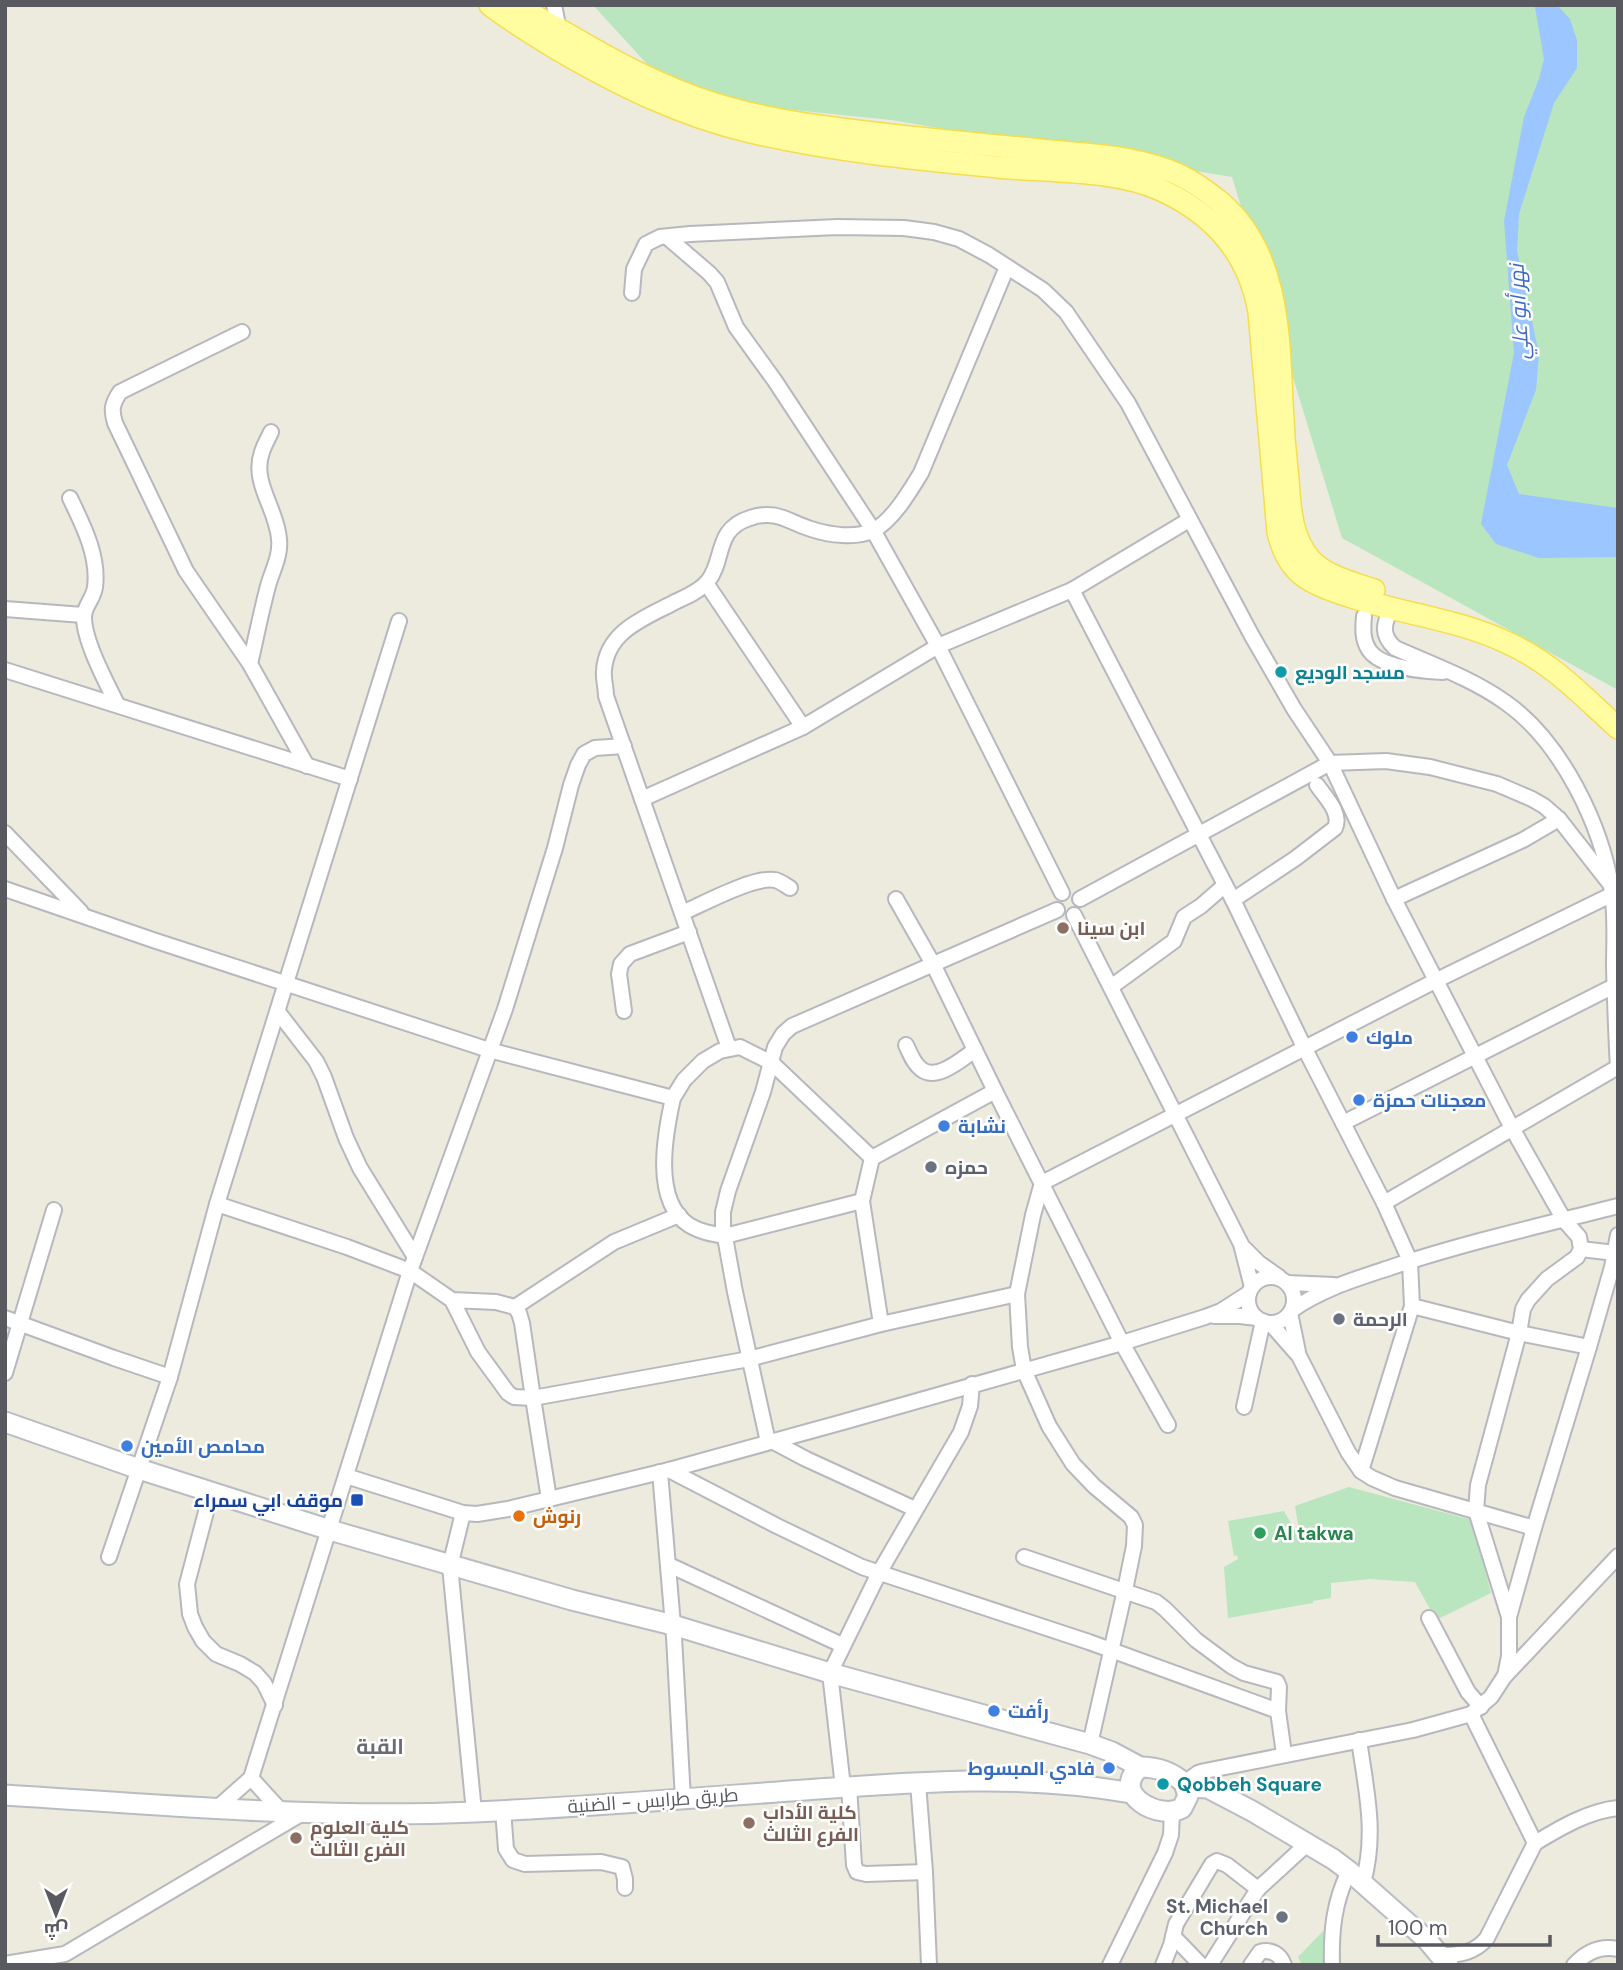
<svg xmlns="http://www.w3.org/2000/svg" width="1623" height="1970" viewBox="0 0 1623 1970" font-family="'DM Sans',Cairo,sans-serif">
<rect width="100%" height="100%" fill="#ecebde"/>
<!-- green -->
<g fill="#b9e5bf">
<path d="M593,5h1025v685l-276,-152 -110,-361 -341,-57 -213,-22z"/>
<path d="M1349,1487l123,33 19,73 -55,27 -21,-38 -45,-3 -39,4v15l-18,3v2l-85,15 -4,-51 14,-8 -1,-4 -3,1 -6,-35 56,-10 17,30 -6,-35z"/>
<path d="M1329,1925l-5,40h-22l-4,-8z"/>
</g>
<!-- water -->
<path fill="#9bc6ff" d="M1533,5h24l13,14 7,21v28l-23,35 -35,111 -2,37 22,103 -3,36 -29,75 12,29 99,14v49l-79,1 -43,-14 -15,-20 33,-171 -10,-132 20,-104 15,-38 5,-20 -9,-52z"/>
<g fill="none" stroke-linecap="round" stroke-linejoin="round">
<defs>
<g id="minor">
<path d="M554,5l5,25"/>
<path d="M667,237l42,36 8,9 19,45 39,54 98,149 65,116 124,247"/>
<path d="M632,293l2,-24 12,-25 14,-7 30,-3 147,-7 67,1 30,4 25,7 30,16 54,35 23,22 62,91 124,233 42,73 36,54 64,136 118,229 52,92 15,17 2,12 -4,8 -30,22 -19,21 -5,9 -4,24 -41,152 -2,26 33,106"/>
<path d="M242,332l-122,60c-8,12 -9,18 -5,31l71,148 64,93 57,102"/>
<path d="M70,498c13,27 29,58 25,89 -1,11 -11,19 -11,30 0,24 22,65 33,87"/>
<path d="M706,583l97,144"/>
<path d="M1072,590l161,310 72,149 79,154 26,58 2,45 107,27 70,14"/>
<path d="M1392,608c-9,16 -11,27 3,40 38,17 76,30 110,54 56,39 97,123 107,190 4,25 2,50 2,75 1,34 2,67 4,101"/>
<path d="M5,609l78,6"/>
<path d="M1364,616c-1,12 -2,23 5,34 12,18 54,21 74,22"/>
<path d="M250,664c6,-26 11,-52 18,-78 4,-15 13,-30 11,-47 -2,-30 -28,-57 -17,-87 2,-7 6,-13 9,-20"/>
<path d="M5,670l345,109"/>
<path d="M642,799l161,-72 135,-81 134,-56 117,-70"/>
<path d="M5,833l76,79"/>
<path d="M5,889l148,51 336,110 184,48c-8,36 -21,103 16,127 11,7 24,9 36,11l137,-35"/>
<path d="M896,899l37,65 62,127 127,252 46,82"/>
<path d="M1080,899l250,-136 56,-2 44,6 67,17 35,15 12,7 15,13 51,65"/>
<path d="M1394,899l129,-59 36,-21"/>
<path d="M1233,900l63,-42 39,-30c7,-15 -10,-31 -18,-43"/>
<path d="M682,913c21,-9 72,-37 93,-33 5,1 10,5 15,8"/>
<path d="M1074,915l167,329 11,43"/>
<path d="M1111,987l63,-46 10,-24 17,-11 24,-21"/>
<path d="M624,1011l-5,-37 2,-10 9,-10 59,-22"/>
<path d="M278,1012l38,49 8,16 22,61 14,30 55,89"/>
<path d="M906,1045c4,8 7,18 15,24 15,13 41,-10 54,-19"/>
<path d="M729,1048l-123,-352c0,-8 -3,-18 -2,-26 3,-40 43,-53 73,-69 11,-5 24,-11 31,-20 17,-21 6,-52 42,-63 27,-9 38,4 61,11 18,6 45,10 63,1 19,-10 36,-39 47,-57l86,-206"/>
<path d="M673,1098l11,-18 19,-19 17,-10 20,-4 32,16 100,95"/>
<path d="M1343,1123l271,-137"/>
<path d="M1384,1203l234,-136"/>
<path d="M217,1204l130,43 63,24 42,29 26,52 30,41 6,4 19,1 -11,-75 -3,-10 -4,-6 -19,-5 -44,-2"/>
<path d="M1244,1248l15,15 20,14"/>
<path d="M1581,1249l34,4"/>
<circle cx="1271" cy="1300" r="23"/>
<path d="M1287,1283l47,2"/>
<path d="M515,1307l99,-65 65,-27"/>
<path d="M1292,1310c31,-22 67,-32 103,-44 73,-24 148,-41 223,-60"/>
<path d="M1290,1313l8,39"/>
<path d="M1214,1316h26l17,2"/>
<path d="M5,1318l109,40 56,19"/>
<path d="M1270,1323l29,33 49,96 13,19 11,7 23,10 139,40"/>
<path d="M881,1324l-19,-123 10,-43 123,-67"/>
<path d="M5,1373l49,-163"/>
<path d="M1244,1407l19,-86"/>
<path d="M772,1441l34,18 109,50"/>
<path d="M768,1442l-33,-150 -12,-66v-14l5,-21 35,-99 12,-45 8,-13 9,-8 265,-116"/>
<path d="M669,1470l108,56 85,41 227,75 189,69 6,43"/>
<path d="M1361,1471l51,-165"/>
<path d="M660,1472l14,165 9,162"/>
<path d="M346,1476l117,37 14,1 31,-5 161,-39 174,-48 279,-79 83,-26 16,-6 28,-18"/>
<path d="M211,1493l-24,91 3,30 5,13 8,14 13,13 24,10 15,9 9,10 11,22"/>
<path d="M549,1499l-16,-101 216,-39 132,-35 136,-30"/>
<path d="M463,1513l-13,53 24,246"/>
<path d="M109,1557l61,-180 47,-173 182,-583"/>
<path d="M1024,1557l132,45 9,7 31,31 35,26 13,7 33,9 2,5 -1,24"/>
<path d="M669,1565l173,80"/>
<path d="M1429,1618l39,74 13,15"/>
<path d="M1505,1676l4,-20v-39l25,-89 55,-181 23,-80 6,-32"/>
<path d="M1359,1740c7,50 18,93 4,143"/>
<path d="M1090,1744l35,-154 9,-44 1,-21 -4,-8 -37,-31 -21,-22 -24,-38 -25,-56 -4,-23 -3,-53 16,-79 9,-32 393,-202 178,-87"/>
<path d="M251,1778l31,34"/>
<path d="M918,1783l7,89 4,93"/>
<path d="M1184,1783l14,-10 7,-2 208,-41 58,-16 20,-17 13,-20 114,-121"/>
<path d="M849,1786l5,79 3,7 9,2 59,-2"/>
<path d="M843,1787l-13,-114 49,-100 82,-141 9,-26 2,-22"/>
<path d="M216,1809l35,-31 159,-507 95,-262 50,-161 16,-63 7,-20 6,-11 11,-6 29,-2"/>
<path d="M503,1810l3,39 7,11 12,4 76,-2 21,5 3,12v9"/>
<path d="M1535,1843c25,-15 53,-32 83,-35"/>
<path d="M1258,1889l49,-45"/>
<path d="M1173,1936l28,29"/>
<path d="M1441,1955c18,0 34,-2 46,-17l48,-95 -64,-129"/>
<path d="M5,1964l60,-10 236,-140"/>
<path d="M1110,1965l55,-112 6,-18 1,-23"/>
<path d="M1163,1965l8,-20 5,-21 36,-60 5,-3 10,4 31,24 -48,76"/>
<path d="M1251,1965l9,-13c11,-3 20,2 24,13"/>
<path d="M1332,1965c-1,-35 2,-63 17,-94"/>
<path d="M1574,1965c12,-13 26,-20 44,-16"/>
</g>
<g id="secondary">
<path d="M5,1422l134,47 191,61 242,70 101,25 157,48 260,71 22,8 28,15"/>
<path d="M1140,1767c16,0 32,5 44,16l4,13 -6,12c-22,13 -73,-14 -42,-41z"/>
<path d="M1186,1787l22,1 44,23 81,48 16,12 78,69 21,25"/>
<path d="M5,1795c157,10 313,24 470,17 110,-5 219,-14 329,-22 109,-8 219,-17 327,3"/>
</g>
<g id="primary">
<path d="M490,5c21,16 44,30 67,44 62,36 124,67 194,83 81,19 165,27 247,35 50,5 117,2 163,23 53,24 88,64 98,122l19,220c4,17 11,34 27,45 13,9 28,14 44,19 52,18 109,23 159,47 47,22 72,51 110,85"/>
<path d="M517,5c16,11 34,20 52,30 46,27 94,53 146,69 35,11 74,18 111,23 71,10 143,16 214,23 41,4 85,5 124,19 21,6 40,20 56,33 58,49 59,131 62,200 1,26 3,52 6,78 2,27 3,57 22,79 15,17 43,24 64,31"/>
</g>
</defs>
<!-- minor casing -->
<use href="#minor" stroke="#b7b8be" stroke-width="18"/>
<!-- secondary casing -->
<use href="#secondary" stroke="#b9bcc3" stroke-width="23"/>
<!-- primary casing -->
<use href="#primary" stroke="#f6dd4d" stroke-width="24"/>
<!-- minor -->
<use href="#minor" stroke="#fff" stroke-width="14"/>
<!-- secondary -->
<use href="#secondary" stroke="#fff" stroke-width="19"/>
<!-- primary -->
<use href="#primary" stroke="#fffda0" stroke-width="21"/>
</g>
<!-- markers -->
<g fill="#0f9aa8" stroke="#fff" stroke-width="2.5">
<circle cx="1281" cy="672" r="7"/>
<circle cx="1163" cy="1784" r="7"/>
</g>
<g fill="#8d6e63" stroke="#fff" stroke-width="2.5">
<circle cx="1063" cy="928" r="7"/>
<circle cx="749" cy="1823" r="7"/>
<circle cx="296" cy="1838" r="7"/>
</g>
<g fill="#3f7fe0" stroke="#fff" stroke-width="2.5">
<circle cx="1352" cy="1037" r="7"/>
<circle cx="1359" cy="1100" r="7"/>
<circle cx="944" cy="1126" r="7"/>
<circle cx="127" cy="1446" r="7"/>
<circle cx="994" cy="1711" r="7"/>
<circle cx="1109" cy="1768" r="7"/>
</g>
<g fill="#6b7280" stroke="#fff" stroke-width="2.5">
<circle cx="931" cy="1167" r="7"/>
<circle cx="1339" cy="1319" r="7"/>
<circle cx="1282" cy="1917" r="7"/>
</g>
<rect fill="#1a4fb4" stroke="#fff" stroke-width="2.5" x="350" y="1493" width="14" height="14" rx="3.5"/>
<circle fill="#e8710a" stroke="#fff" stroke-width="2.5" cx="519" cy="1516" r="7"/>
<circle fill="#2e9e5b" stroke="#fff" stroke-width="2.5" cx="1260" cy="1533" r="7"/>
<g text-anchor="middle" stroke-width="5" stroke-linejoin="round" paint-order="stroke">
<!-- culture labels -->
<g font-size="19" font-weight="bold" fill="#0d838f" stroke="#fff" text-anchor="start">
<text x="1295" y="679">مسجد الوديع</text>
<text x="1177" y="1791">Qobbeh Square</text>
</g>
<!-- education labels -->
<g font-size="19" font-weight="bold" fill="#785e54" stroke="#fff" text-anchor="start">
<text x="1077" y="935">ابن سينا</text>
<text x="763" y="1819">كلية الأداب<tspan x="763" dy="22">الفرع الثالث</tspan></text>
<text x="310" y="1834">كلية العلوم<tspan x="310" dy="22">الفرع الثالث</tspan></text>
</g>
<!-- shop labels -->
<g font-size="19" font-weight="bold" fill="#366cbe" stroke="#fff" text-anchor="start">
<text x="1366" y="1044">ملوك</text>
<text x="1373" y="1107">معجنات حمزة</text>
<text x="958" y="1133">نشابة</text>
<text x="141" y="1453">محامص الأمين</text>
<text x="1008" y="1718">رأفت</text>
<text x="1095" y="1775" text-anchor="end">فادي المبسوط</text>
</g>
<!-- worship labels -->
<g font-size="19" font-weight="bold" fill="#5b616d" stroke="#fff" text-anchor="start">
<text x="945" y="1174">حمزه</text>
<text x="1353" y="1326">الرحمة</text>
<text x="1268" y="1913" text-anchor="end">St. Michael<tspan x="1268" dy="22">Church</tspan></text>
</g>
<!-- transit labels -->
<g font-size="19" font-weight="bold" fill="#164399" stroke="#fff" text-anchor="end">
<text x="343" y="1507">موقف ابي سمراء</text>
</g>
<!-- food labels -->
<g font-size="19" font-weight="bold" fill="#c56008" stroke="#fff" text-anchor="start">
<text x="533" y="1523">رنوش</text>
</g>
<!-- leisure labels -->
<g font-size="19" font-weight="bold" fill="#27864d" stroke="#fff" text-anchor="start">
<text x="1274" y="1540">Al takwa</text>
</g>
<!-- street labels -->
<g font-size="19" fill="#585a60" stroke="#fff">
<text transform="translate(653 1800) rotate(-4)" y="7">طريق طرابس - الضنية</text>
</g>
<!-- water labels -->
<g font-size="21" font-style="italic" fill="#3b6bc5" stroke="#fff">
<text transform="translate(1519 312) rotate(-93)" y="7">نهر أبو علي</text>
</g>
<!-- neighbourhood labels -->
<g font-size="21" font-weight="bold" fill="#696c72" stroke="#fff">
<text x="380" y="1754">القبة</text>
</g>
</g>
<!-- border -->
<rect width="1623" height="1970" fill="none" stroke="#585a60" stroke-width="14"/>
<!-- north arrow -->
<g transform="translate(56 1914) rotate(180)" stroke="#ffffff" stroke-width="5" paint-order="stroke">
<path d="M0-5L12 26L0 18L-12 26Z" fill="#585a60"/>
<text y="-10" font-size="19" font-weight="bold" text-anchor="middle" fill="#585a60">ش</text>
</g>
<!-- scale -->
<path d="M1378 1935v10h172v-10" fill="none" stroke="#585a60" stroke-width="3.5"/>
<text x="1388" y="1935" font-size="21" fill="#585a60" stroke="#ffffff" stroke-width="5" paint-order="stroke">100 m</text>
</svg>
